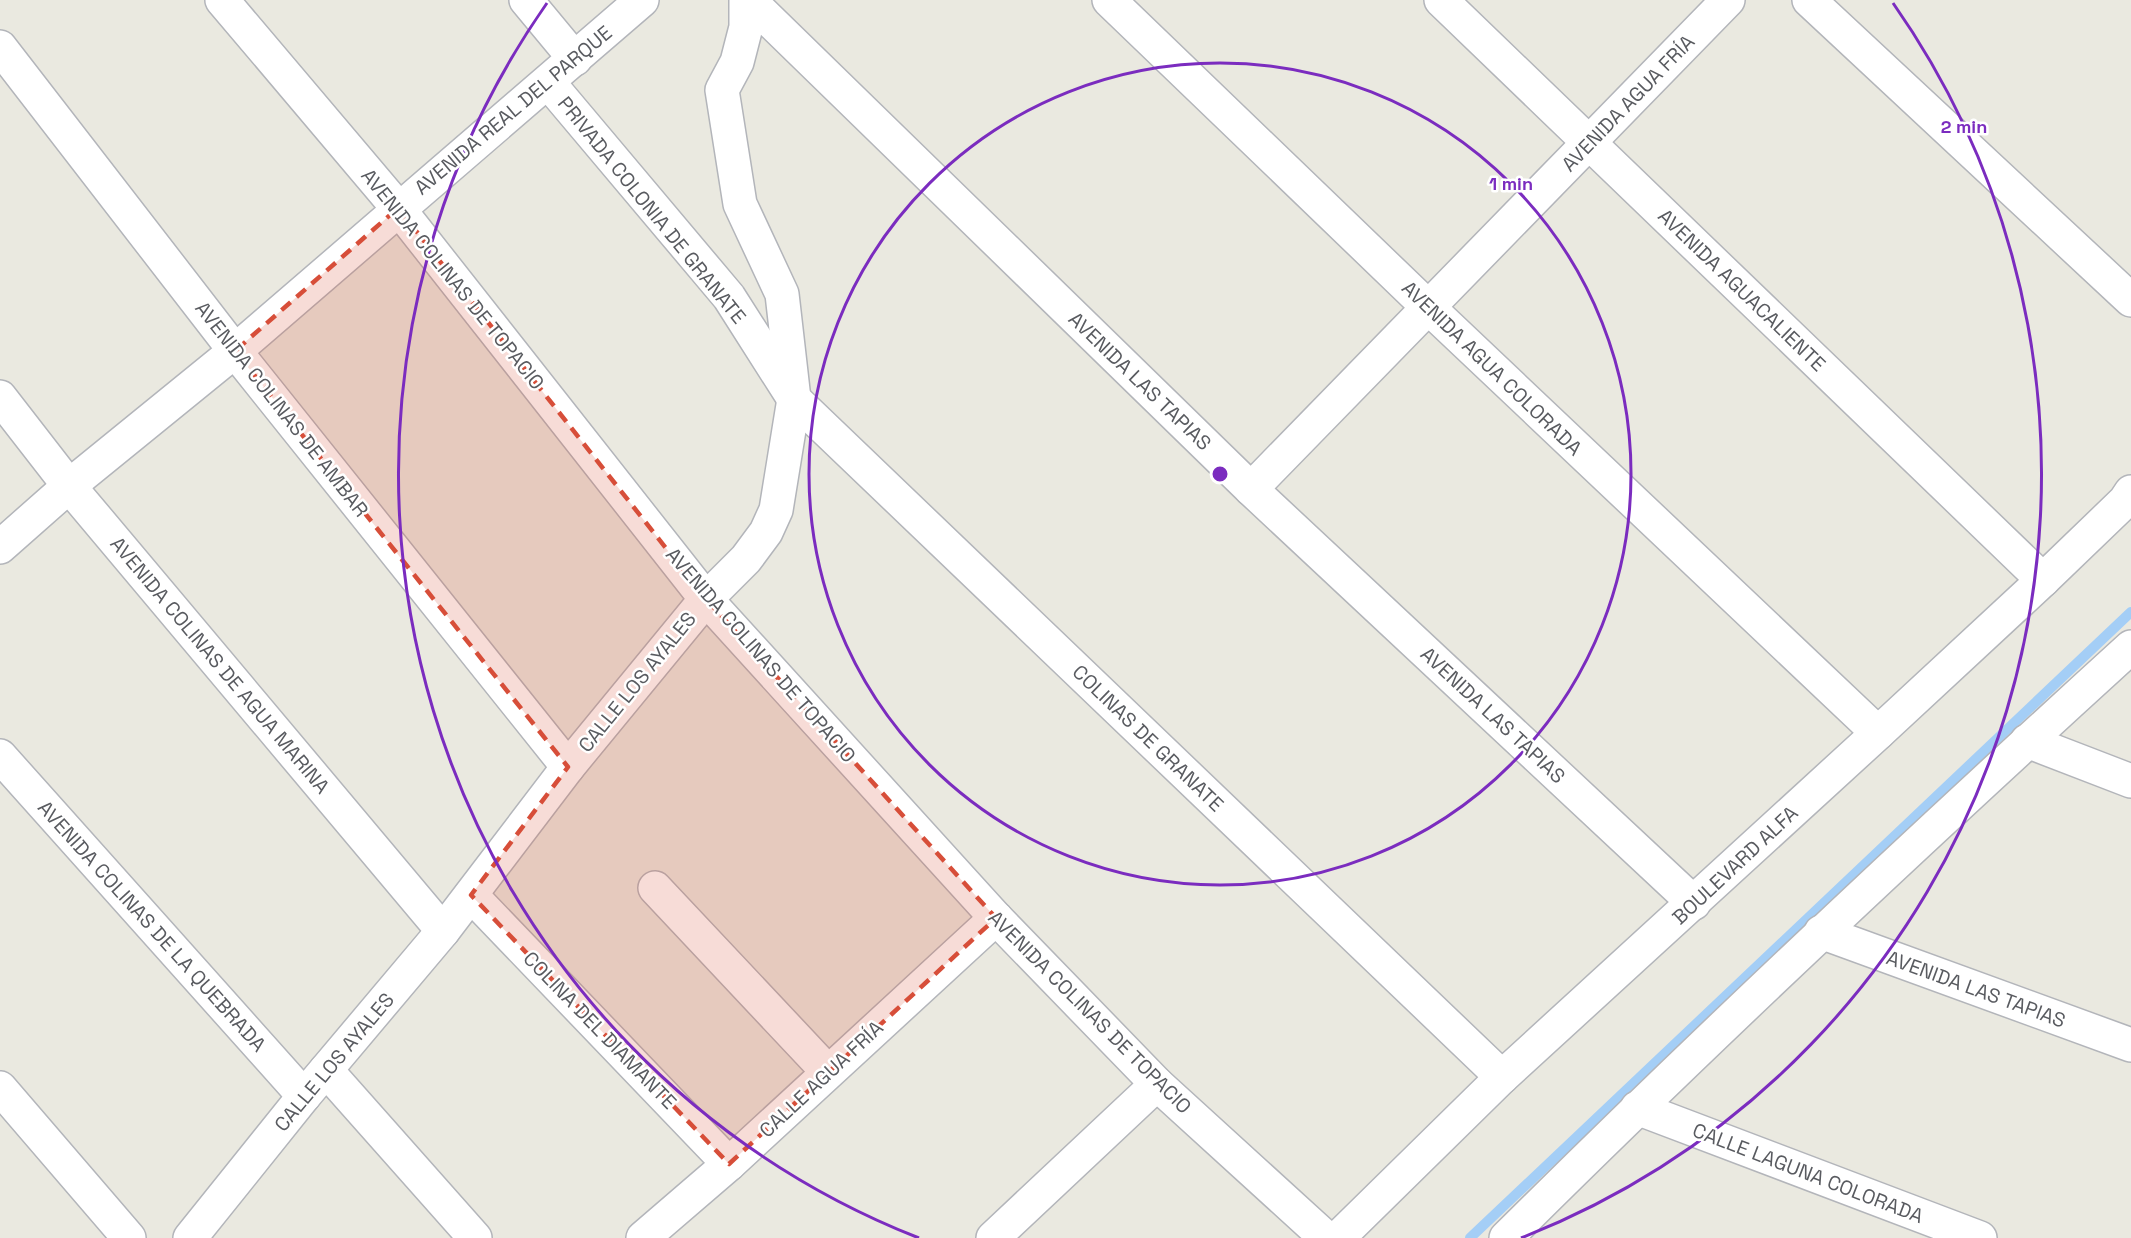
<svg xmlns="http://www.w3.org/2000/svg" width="2131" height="1238" viewBox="0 0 2131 1238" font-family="'Space Grotesk',sans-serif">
<rect width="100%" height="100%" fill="#eae9e0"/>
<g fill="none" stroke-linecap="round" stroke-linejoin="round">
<!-- stream -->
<path stroke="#a4cef6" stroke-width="10" d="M1470,1238l661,-626"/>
<defs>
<g id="minor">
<path d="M222,0l176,208 308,391 290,319 161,166 169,154"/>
<path d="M526,0l49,59"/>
<path d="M749,0l502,489 443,414"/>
<path d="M1109,0l320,308 449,425"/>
<path d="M1441,0l602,580"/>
<path d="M1809,0l322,300"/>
<path d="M0,47l235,304 333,416"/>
<path d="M548,82l181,215 65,102 708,678"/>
<path d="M0,397l69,89 374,445"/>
<path d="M1251,489l477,-489"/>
<path d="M0,547l69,-61 166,-135 407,-351"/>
<path d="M2027,741l104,40"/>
<path d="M0,756l304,340"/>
<path d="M655,888l173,184"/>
<path d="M471,895l258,269"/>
<path d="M1821,932l310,113"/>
<path d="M326,1070l149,168"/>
<path d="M0,1088l129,150"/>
<path d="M1637,1108l343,130"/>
<path d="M190,1238l114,-142 139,-165 125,-164 138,-168 40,-40 20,-27 10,-22 18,-111 -12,-105 -42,-90 -18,-114 15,-28 9,-35v-27"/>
<path d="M643,1238l86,-74 267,-246"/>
<path d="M993,1238l164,-154"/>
<path d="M1338,1238l164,-161 376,-344 165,-153 82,-79 6,-9"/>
<path d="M1506,1238c203,-202 413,-398 625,-591"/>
</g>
</defs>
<!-- minor casing -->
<use href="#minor" stroke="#b3b5ba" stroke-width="36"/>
<!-- minor -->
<use href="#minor" stroke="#fff" stroke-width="33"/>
</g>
<!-- marked area -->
<path fill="#d74e39" fill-opacity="0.2" stroke="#d74e39" stroke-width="4.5" stroke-dasharray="12 8" stroke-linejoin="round" d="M398,208l308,391 290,319 -267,246 -258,-269 97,-128 -333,-416z"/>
<!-- distance rings -->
<g fill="none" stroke="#7b2cbf" stroke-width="3">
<circle cx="1220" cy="474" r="411"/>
<path d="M919 1238A821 821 0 0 1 547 3M1893 3A821 821 0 0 1 1521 1238"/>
</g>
<g text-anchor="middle" stroke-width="5" stroke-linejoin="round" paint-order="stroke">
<!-- street labels -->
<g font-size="20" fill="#595b60" stroke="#fff">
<text transform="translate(1628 103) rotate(-46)" y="7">AVENIDA AGUA FRÍA</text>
<text transform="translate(513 110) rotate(-40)" y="7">AVENIDA REAL DEL PARQUE</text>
<text transform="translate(652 210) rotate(51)" y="7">PRIVADA COLONIA DE GRANATE</text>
<text transform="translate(453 279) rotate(51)" y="7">AVENIDA COLINAS DE TOPACIO</text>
<text transform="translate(1742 290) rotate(44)" y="7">AVENIDA AGUACALIENTE</text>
<text transform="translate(1492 368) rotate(44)" y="7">AVENIDA AGUA COLORADA</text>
<text transform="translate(1140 381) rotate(44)" y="7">AVENIDA LAS TAPIAS</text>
<text transform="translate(282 409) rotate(52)" y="7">AVENIDA COLINAS DE AMBAR</text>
<text transform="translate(761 655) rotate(49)" y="7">AVENIDA COLINAS DE TOPACIO</text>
<text transform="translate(220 665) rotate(50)" y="7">AVENIDA COLINAS DE AGUA MARINA</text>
<text transform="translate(637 682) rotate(-51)" y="7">CALLE LOS AYALES</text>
<text transform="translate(1493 715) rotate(43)" y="7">AVENIDA LAS TAPIAS</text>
<text transform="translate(1148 738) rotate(44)" y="7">COLINAS DE GRANATE</text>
<text transform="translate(1735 865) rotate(-43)" y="7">BOULEVARD ALFA</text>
<text transform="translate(152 926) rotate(48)" y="7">AVENIDA COLINAS DE LA QUEBRADA</text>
<text transform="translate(1976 989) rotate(20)" y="7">AVENIDA LAS TAPIAS</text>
<text transform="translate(1090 1012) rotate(45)" y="7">AVENIDA COLINAS DE TOPACIO</text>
<text transform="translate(600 1030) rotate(46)" y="7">COLINA DEL DIAMANTE</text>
<text transform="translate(334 1062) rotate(-50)" y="7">CALLE LOS AYALES</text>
<text transform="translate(821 1079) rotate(-43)" y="7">CALLE AGUA FRÍA</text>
<text transform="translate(1808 1173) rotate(21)" y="7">CALLE LAGUNA COLORADA</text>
</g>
</g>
<circle cx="1220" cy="474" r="9" fill="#7b2cbf" stroke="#fff" stroke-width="3"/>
<g font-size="18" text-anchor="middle" font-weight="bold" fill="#7b2cbf" stroke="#fff" stroke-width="5" stroke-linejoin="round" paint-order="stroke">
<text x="1964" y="133">2 min</text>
<text x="1511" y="190">1 min</text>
</g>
</svg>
